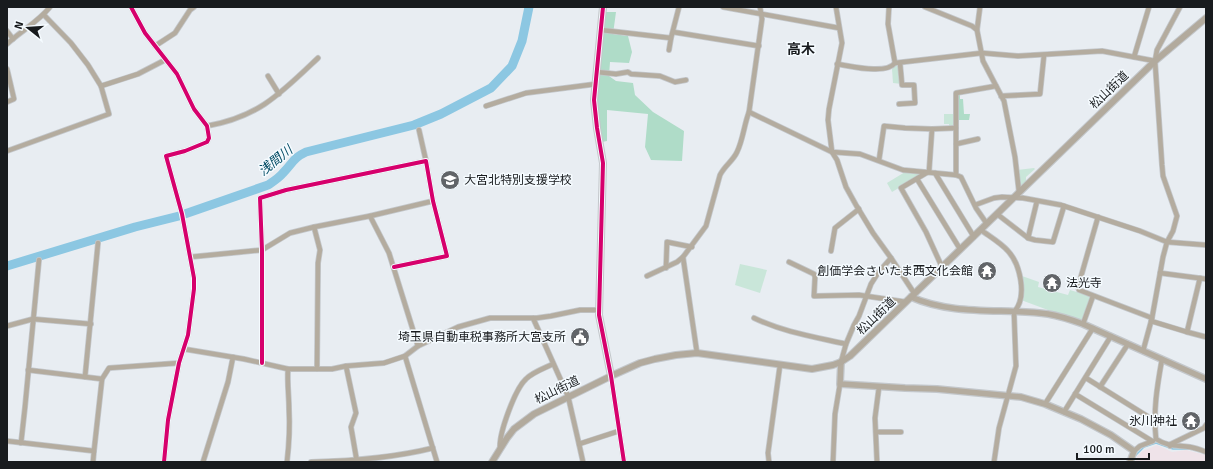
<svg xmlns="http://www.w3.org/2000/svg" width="1213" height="469" viewBox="0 0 1213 469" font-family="Signika,'Noto Sans JP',sans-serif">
<rect width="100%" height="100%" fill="#e8edf2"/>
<!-- education -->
<path fill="#efe3e9" d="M1157,445l15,7 14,-2 20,5v7h-71l2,-6 6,-5z"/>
<!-- green -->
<g fill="#c9e6d9">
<path d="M899,62l3,22 -9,-1 -1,-14z"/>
<path d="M944,114h10l1,10 -2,2h-4v-2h-5z"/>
<path d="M1034,168l1,1 -9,8v4l-4,4 -3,-1 -2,-14z"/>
<path d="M905,172l19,1 -32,19 -5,-9z"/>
<path d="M740,264l27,6 -7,23 -25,-8z"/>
<path d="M1022,276l17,6 -1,5 30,8 2,-5 20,6 1,2 -7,21 -2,1 -34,-10 -27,-10z"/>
</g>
<!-- forest -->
<g fill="#afdcc8">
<path d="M604,12h12l-3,22 15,2 4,16 -3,11 -19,-1 -1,14 7,5 17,2 2,12 18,17 31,19 -2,30 -31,-1 -6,-13 3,-33 -41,-4v31l-5,1 -5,-40 2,-46z"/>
<path d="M960,94v5h3l1,15h6l-1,6h-13v-25z"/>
</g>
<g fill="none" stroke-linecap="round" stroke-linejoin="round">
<!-- stream -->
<path stroke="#8cc7e2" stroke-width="1.5" d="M1135,456l9,-9 12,-4 17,6h18"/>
<!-- river -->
<path stroke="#8cc7e2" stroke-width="9" d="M7,266l128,-39 44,-11 89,-31c6,-4 11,-7 15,-12 10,-10 10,-15 23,-21l108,-27 27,-11 50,-26 21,-22 10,-25 7,-34"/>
<defs>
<g id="minor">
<path d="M131,7l14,26 32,41 17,35 13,17 2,12 -2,4 -22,9 -19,5 16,58 12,64v11l-6,46 -9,28 -11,57 -4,42"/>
<path d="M723,7l116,21"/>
<path d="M836,7l6,36 -13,66 -1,11 4,32 5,8 9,27 10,18 17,28 18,25 23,35"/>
<path d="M889,7l-1,17 7,39"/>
<path d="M925,7l47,19 5,4"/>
<path d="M980,7l-3,23 6,31 21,40 11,56 4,35"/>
<path d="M601,30l70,8 8,-31"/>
<path d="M7,31l6,8"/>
<path d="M673,32l86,14"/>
<path d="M7,44c14,-13 31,-22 43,-37"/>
<path d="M155,46l20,-13 15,-23 4,-3"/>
<path d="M669,50l2,-12"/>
<path d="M1134,57l15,-50"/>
<path d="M837,64c14,2 49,11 58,-1l87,-10 36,3 84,-5 53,10"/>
<path d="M7,69l7,30 -7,3"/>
<path d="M597,72l19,2 12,-2 3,2 29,2 15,6 11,-2"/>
<path d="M268,76l11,18"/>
<path d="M101,86l37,-12 27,-14"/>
<path d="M1001,96l39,-2 4,-39"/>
<path d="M899,104l16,-1 -1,-18h-12l-2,-22"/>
<path d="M486,106l40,-13 70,-9"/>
<path d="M749,112l83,40 28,2 43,16 53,5 5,2 15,31 11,16"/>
<path d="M207,126c52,-9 74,-33 111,-68"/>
<path d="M932,129l24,-1"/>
<path d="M419,130l7,31"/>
<path d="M956,144l22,-5"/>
<path d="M7,151l102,-37 -8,-28 -13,-21 -17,-22 -27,-28"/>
<path d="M879,160l5,-34 21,2 27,1 -3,43"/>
<path d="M928,172l-27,16 25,44 16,35"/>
<path d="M935,173l39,64"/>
<path d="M956,175v-82l40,-7"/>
<path d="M917,179l43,70"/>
<path d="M975,205l19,-7 8,-1 21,1 38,7 79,26 27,11 39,3"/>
<path d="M997,214l31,24 7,2 18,2 11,-36"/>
<path d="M370,216l63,-15"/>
<path d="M1098,217l-20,70 1,3 73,28"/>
<path d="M314,227l6,23 -2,13 -1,106"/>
<path d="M981,230c8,6 20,13 27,21 12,13 20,46 6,61l2,54 -17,62 -5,34"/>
<path d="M1028,238l9,-37"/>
<path d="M831,251l4,-23 24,-19"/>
<path d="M190,257l72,-7 28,-17 24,-6 56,-11 19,37 29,93"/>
<path d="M789,262l25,12 1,3 -1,19 45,-1 47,7"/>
<path d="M666,268l1,-26 25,5"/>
<path d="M1160,273l46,6"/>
<path d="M647,276l30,-14 6,-5"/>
<path d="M533,318l35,78 11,48 40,-13"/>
<path d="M754,318c29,14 61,19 92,26"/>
<path d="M1151,321l36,11 19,5"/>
<path d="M1083,324l10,-28"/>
<path d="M7,326l26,-7 58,5"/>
<path d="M1187,332l13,-54"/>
<path d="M184,349l60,10 44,10h44l14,-3 38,-3 21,-7 13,-10 40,-19 32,-9h47l14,-2 29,-6h19"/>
<path d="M1143,351l9,-33 11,-61 4,-15 6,-11 4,-15 -14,-40 -1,-11 -7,-104 2,-11 23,-43"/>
<path d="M697,353l-14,-96 23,-31 14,-51c5,-10 13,-14 17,-23 6,-12 7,-27 12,-40l13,-93 -2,-12"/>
<path d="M405,356l32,106"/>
<path d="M1162,359c-5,28 -9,52 -6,80 12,8 22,6 34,8 6,1 11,3 16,5"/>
<path d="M841,362l5,-18 8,-19 5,-9 12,-32 7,-11 13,-15"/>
<path d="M262,363v-113l-2,-52 26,-8 140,-29 7,40 14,55 -53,11"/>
<path d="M346,366l10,47 -5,14 6,35"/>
<path d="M28,370l74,9"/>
<path d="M611,376l13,86"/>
<path d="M85,377l13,-134"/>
<path d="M1086,378l69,43"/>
<path d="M1100,387l28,-43"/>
<path d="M1075,394l77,47"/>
<path d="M1045,404l48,-76"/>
<path d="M1064,412l47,-76"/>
<path d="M876,432h25"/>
<path d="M7,441l87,10 -1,11"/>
<path d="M21,443l4,-36 14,-147"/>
<path d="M579,444l4,18"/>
<path d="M1170,446l1,-2 33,-16 2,-3"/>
<path d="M500,448c-1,-15 15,-59 26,-69 7,-7 19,-11 27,-15"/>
<path d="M94,451l8,-72 7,-11 70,-5"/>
<path d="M1134,451l6,-5 13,-5"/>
<path d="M203,462l25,-80 5,-25"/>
<path d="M287,462c2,-17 3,-35 2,-53 0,-13 -2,-26 -1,-40"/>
<path d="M311,462c41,-1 82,-4 122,-14"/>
<path d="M769,462l-1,-9 12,-88"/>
<path d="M833,462l2,-48 5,-30"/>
<path d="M877,462l-2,-44 4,-31"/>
</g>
<g id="tertiary">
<path d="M603,7l-9,93 3,28 6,35 -4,152 12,61"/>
<path d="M911,297c43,19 92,11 137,17 12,2 24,6 35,10l123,55"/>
<path d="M841,362l-1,22 65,4 32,1 84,8 24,7 36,15 30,16 23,16 -4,11"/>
</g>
<path id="secondary" d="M492,462l15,-24 7,-9 20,-15 77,-38 29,-13 15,-4 21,-4 21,-2 115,16 21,-4 8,-3 9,-6 305,-295 51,-43"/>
</defs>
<!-- minor casing -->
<use href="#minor" stroke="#c3c7cb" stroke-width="6"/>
<!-- tertiary casing -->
<use href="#tertiary" stroke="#c3c7cb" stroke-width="8"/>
<!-- secondary casing -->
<use href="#secondary" stroke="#c3c7cb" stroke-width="8"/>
<!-- minor -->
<use href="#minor" stroke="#b4ac9f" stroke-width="4.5"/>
<!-- tertiary -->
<use href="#tertiary" stroke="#b4ac9f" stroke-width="5.5"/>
<!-- secondary -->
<use href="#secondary" stroke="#b2aa9d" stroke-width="6"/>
<defs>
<g id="cycleway">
<path d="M131,7l14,26 32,41 17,35 13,17 2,12 -2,4 -22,9 -19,5 16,58 12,64v11l-6,46 -9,28 -11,57 -4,42"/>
<path d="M603,7l-9,93 3,28 6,35 -4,152 12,61 13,86"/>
<path d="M262,363v-113l-2,-52 26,-8 140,-29 7,40 14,55 -53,11"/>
</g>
</defs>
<!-- cycleway casing -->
<use href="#cycleway" stroke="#f5fbff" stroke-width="6"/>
<!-- cycleway -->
<use href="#cycleway" stroke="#d6006c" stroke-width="4"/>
</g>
<!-- icons -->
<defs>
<symbol id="school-disc" viewBox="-11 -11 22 22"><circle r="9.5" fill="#616468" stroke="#f5fbff"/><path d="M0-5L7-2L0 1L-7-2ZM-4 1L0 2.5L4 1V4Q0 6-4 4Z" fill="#fff"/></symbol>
<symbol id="temple-disc" viewBox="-11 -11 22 22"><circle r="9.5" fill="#616468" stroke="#f5fbff"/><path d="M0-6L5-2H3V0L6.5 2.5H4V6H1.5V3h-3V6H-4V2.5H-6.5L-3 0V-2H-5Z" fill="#fff"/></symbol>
<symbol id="civic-disc" viewBox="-11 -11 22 22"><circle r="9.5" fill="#616468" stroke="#f5fbff"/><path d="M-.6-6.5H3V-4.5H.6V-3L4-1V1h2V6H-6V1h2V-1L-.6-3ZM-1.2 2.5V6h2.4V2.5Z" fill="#fff"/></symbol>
</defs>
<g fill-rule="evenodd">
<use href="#school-disc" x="439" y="169" width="22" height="22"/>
<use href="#temple-disc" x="976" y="260" width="22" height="22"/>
<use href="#temple-disc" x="1041" y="272" width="22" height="22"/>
<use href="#civic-disc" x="569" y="326" width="22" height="22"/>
<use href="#temple-disc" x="1180" y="410" width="22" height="22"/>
</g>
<g text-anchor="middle" stroke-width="3" stroke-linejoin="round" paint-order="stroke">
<!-- street labels -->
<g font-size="12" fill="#181b1e" stroke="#f5fbff">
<text transform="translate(1109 90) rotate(-44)" y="4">松山街道</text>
<text transform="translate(876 316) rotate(-44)" y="4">松山街道</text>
<text transform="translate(557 390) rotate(-26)" y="4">松山街道</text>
</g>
<!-- poi labels -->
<g font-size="12" fill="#181b1e" stroke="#f5fbff" text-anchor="end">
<text x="464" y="184" text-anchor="start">大宮北特別支援学校</text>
<text x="973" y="275">創価学会さいたま西文化会館</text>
<text x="1066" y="287" text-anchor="start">法光寺</text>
<text x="566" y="341">埼玉県自動車税事務所大宮支所</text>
<text x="1177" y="425">氷川神社</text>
</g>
<!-- water labels -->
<g font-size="13" font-style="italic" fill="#024b64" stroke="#f5fbff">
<text transform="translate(275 160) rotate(-39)" y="5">浅間川</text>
</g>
<!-- quarter labels -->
<g font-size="14" font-weight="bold" fill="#181b1e" stroke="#f5fbff">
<text x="801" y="54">高木</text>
</g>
</g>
<!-- border -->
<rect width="1213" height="469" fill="none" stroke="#181b1e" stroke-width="16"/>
<!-- north arrow -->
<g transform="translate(28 28) rotate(287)" stroke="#f5fbff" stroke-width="3" paint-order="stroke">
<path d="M0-3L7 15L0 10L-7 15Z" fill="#181b1e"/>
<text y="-6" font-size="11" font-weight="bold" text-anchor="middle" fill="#181b1e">N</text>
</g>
<!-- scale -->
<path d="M1077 453v6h72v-6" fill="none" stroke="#181b1e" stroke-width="2"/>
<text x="1083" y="453" font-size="12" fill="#181b1e" stroke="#f5fbff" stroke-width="3" paint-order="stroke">100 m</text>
</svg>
